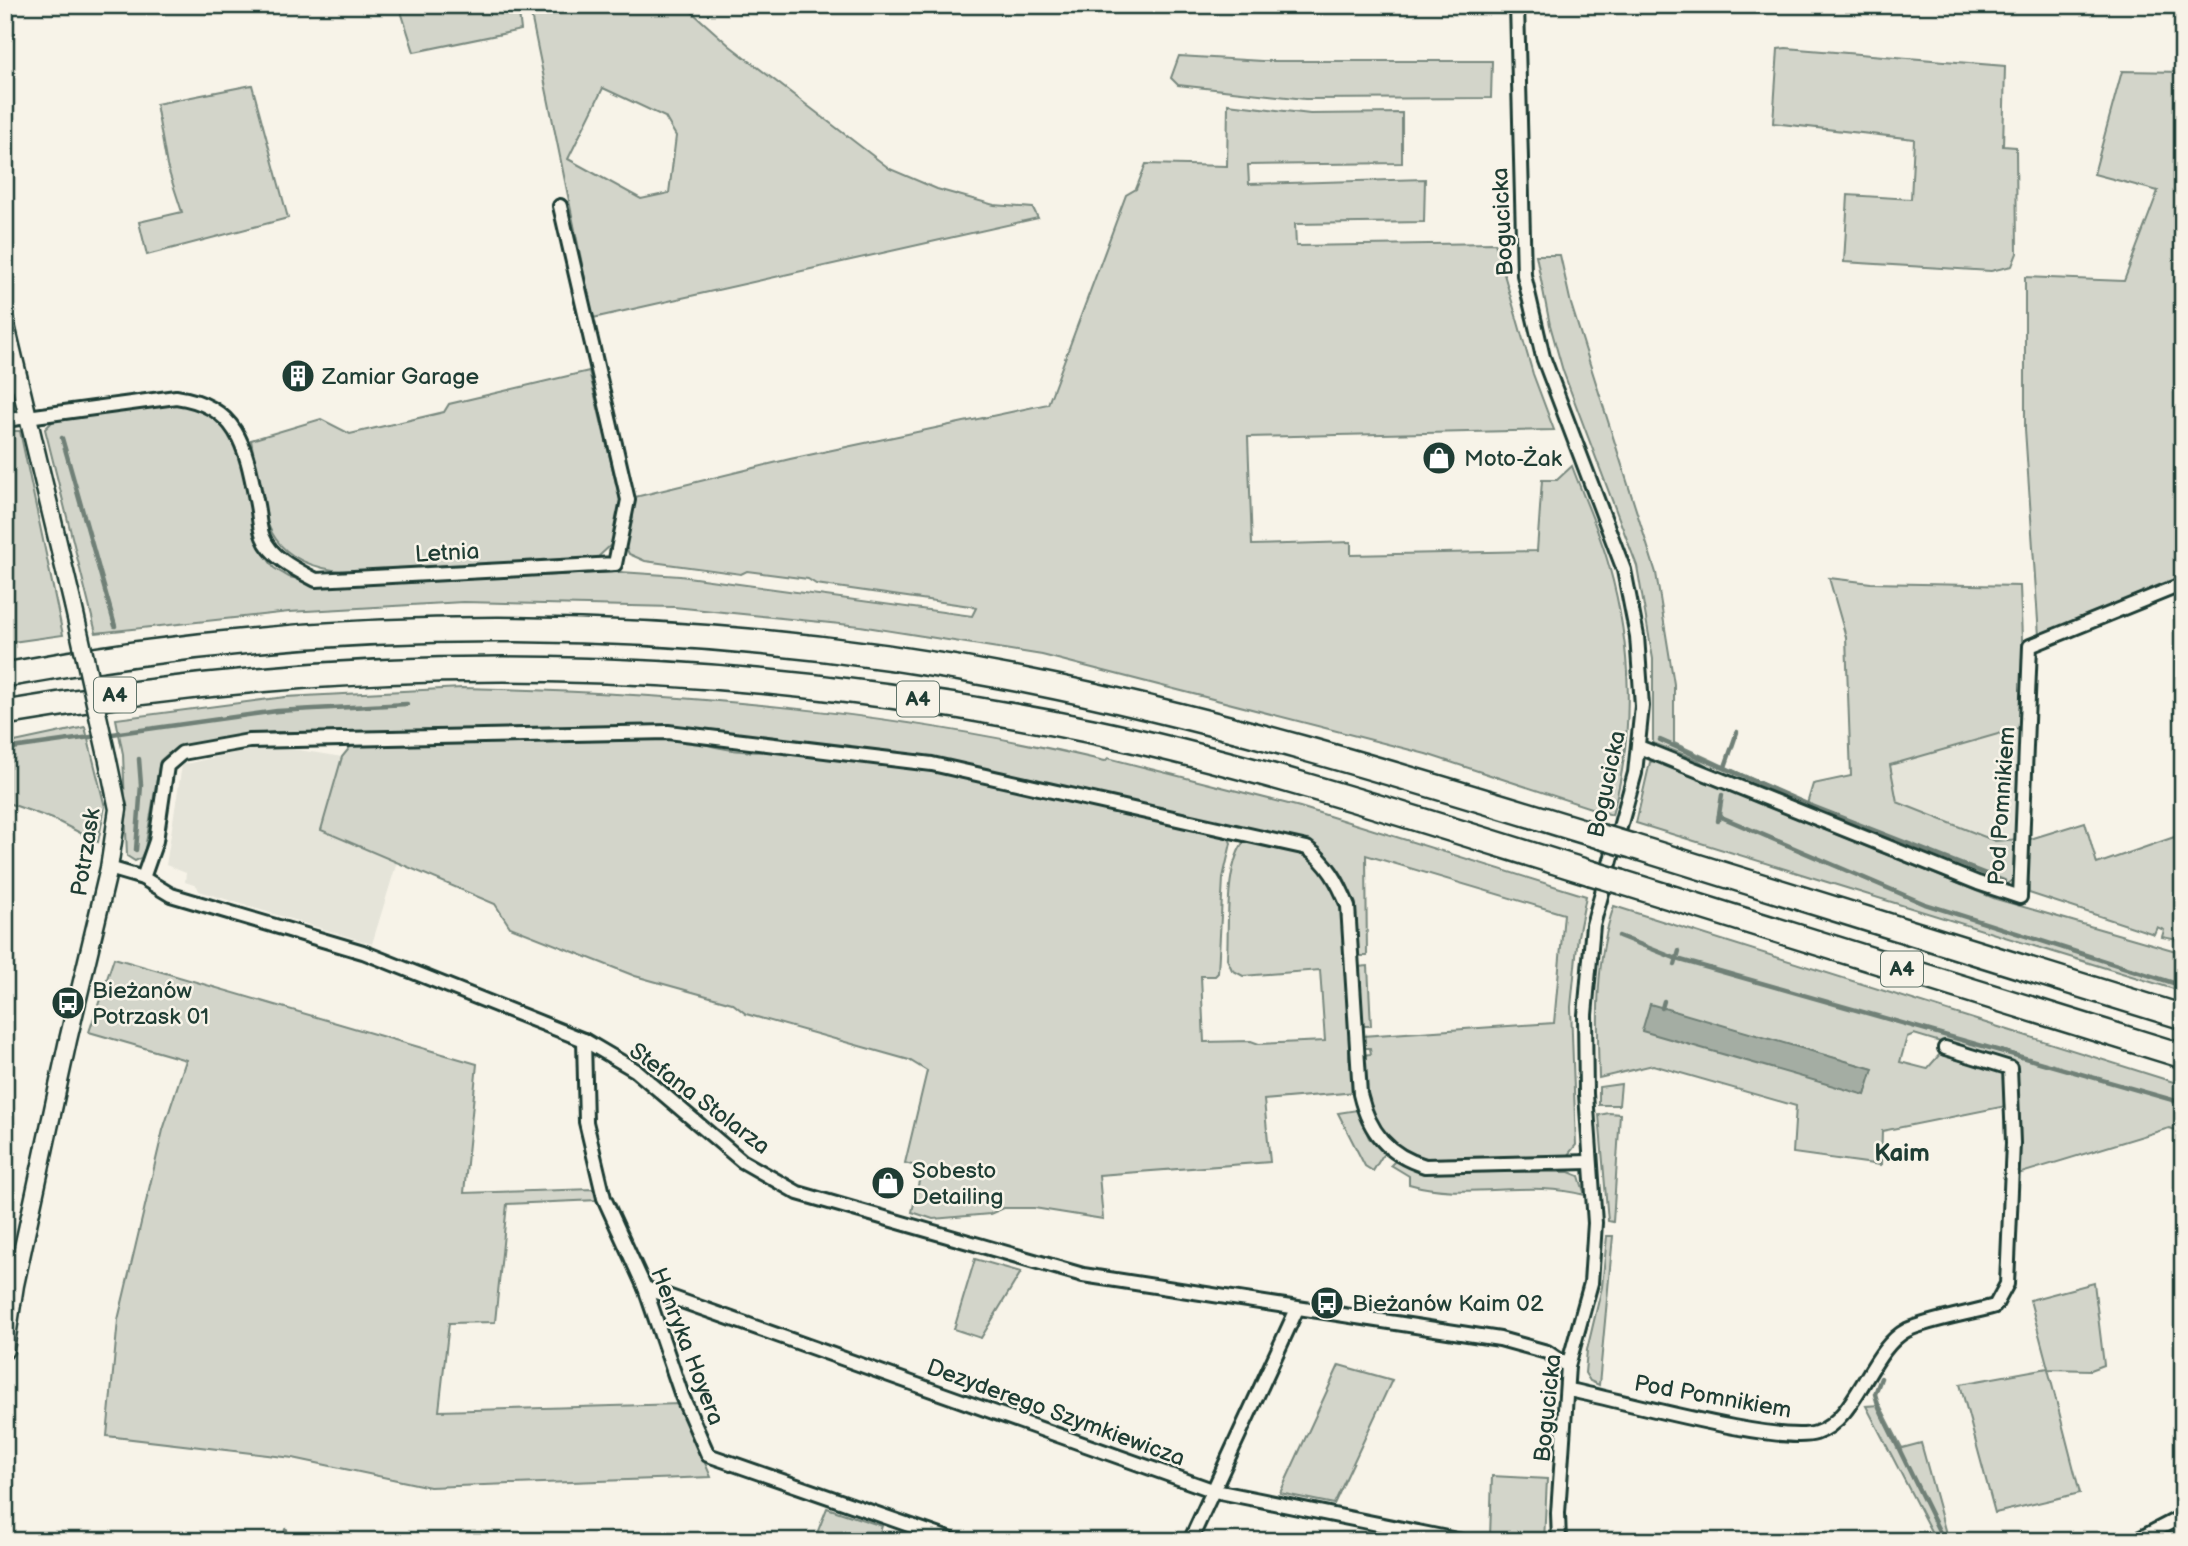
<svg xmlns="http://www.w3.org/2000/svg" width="2188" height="1546" viewBox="0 0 2188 1546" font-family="'Balsamiq Sans',sans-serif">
<rect width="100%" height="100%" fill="#f7f3e8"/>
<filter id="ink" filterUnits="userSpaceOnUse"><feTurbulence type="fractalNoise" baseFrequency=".0143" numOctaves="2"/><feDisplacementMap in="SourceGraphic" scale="14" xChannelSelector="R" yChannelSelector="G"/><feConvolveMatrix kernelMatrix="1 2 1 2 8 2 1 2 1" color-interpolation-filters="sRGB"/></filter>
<g filter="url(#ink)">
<!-- built -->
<g fill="#e5e4d9">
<path d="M2019,728v111l-23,2 -100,-39 -6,-37z"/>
<path d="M251,748l42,1 49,8 -21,73 76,32 -25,82 -173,-53 -2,-5 -12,-4 1,-9 -20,-8 16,-100z"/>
</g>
<!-- green -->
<g fill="#d3d5ca" stroke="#79897f" stroke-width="2" fill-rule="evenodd">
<path d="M399,5h119l3,25 -107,22z"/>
<path d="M529,5h155l46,41 160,123 47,20 57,16 39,3 5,10 -445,100zM603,88l62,29 11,19 -7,57 -28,6 -73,-40z"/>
<path d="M1786,48l219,18 -2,80 13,1 1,106 -5,13 -21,5 -147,-9 4,-67 63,4 3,-60 -141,-16 5,-74z"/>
<path d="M1179,56l83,5h230l-1,37 -186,1 -127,-14 -7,-7z"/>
<path d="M2122,71l61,1v506l-144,58 -14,-207v-152l99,4 34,-90 -64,-17z"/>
<path d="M252,85l36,133 -141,37 -8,-33 43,-10 -15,-46 -11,-62z"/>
<path d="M1228,104l82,10 92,-1v50l-154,2 1,19 176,-5 -1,43 -129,2 1,22 199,-3 38,131 21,56 -306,7 4,108 99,-3v13l186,-4 5,-71h15l15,-14c12,33 28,66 37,100 23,81 26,168 3,249l-186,-61 -384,-99 -182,-29 -186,-19 -211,-5 -174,10 -193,21 -51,-204 11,-11 121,-16 33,10 22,23 8,20 19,91 15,22 15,9 23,5 64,1 244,-11 60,4 292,40 4,-8 -6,-2 -154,-22 -8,-5 -61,-8 -6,3 -96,-13 -16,-7 -4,-9 8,-27 -2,-20 159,-39 258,-55 78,-209 10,-6 10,-25 81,2z"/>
<path d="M1536,255h24l11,49 85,269 18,111v59l133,61 6,-20 38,-8 -5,-139 -17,-59 42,5 149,3 3,80 -4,62 -129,37 7,37 98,39 24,-2 -6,41 -10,6 -283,-111 -22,-15 -45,-17v-84l-16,-93 -74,-195 -13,-46z"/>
<path d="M589,371l33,137 -10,36 -15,14 -249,14c-90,-9 -84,-58 -97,-132l70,-21 29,15 94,-22 5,-8z"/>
<path d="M5,431h15l43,204 -58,8z"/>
<path d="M462,688c220,5 434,23 643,73l3,-3 192,49 286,89 -8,40 -7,71 5,138 -9,11 -139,3c-55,-17 -63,-51 -65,-104l8,-1 -1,-6h-8v-12l192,-13 10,-109 -198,-59 1,101h-9c-4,-50 -2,-83 -48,-114l-386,-83 -259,-32 -298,7 -94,-2 -29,3 -60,14 -16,5 -8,7 -15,88 -4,9 -6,3 -8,-5 -4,-102 -7,-35 169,-22z"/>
<path d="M85,727l20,80 -7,35 -45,-23 -48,-17v-58z"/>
<path d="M679,737c29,9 66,19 96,13l155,18 298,68 3,7 -8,35 -5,95 -3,3h-14l3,66 47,-1 8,3 66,-3 -5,-71 -77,6 -11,-6 -5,-11c2,-32 -3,-95 19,-120 82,13 95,40 101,120 2,30 4,61 6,91l-4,1v8l4,1 3,32 -92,8 6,62 -171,13 4,44 -69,-11h-30l-14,6 -57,5 -21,-7 10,-44 -17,-5 22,-92 -18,-11 -163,-46 -14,-11 -97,-27 -125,-49 -15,-23 -174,-74 21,-73 9,-11z"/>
<path d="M1655,761l341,138 187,54v39l-547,-169 14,-61z"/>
<path d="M2085,822l12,42 86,-30v107l-21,-4 2,-7 -7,-3 -3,7 -125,-41 -2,-53z"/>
<path d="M1614,906l569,179v47l-14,-4 -154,47 2,-110 -103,-31 -7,3 -7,25 27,7 14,-16 66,19 -1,34 -124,25 -1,34 -88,-12 3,-47 -143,-41 -54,13c-2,-58 -4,-117 15,-172zM1650,1005l222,64 -7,26z"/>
<path d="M114,958l363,106 -13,129 130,-4 4,11 -91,4 -12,118 -46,1 -10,88 241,-7 31,73 -281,10 -137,-29 -186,-22 11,-116 45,-190 23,-70 -97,-28z"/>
<path d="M1368,966l3,60h-9l-4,-59z"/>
<path d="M1621,1084l-2,21h-20v-18z"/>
<path d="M1357,1110l12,28 15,15 -11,18 -8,-5 -27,-53z"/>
<path d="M1609,1113l11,1 -7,108 -5,-1 -9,-106z"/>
<path d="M1395,1161l32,10 142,1 10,4 6,19c-57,-16 -119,6 -176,-11v-8l-18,-11z"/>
<path d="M1607,1236h6l-14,149 -9,-4 -5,-8 2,-23 15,-63z"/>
<path d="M975,1259l46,13 -40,66 -27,-9z"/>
<path d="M2094,1283l10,82 -13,5 -43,-1 32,124 -85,20 -35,-129 88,-16 -18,-68z"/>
<path d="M1339,1365l53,15 -58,124 -54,-11z"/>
<path d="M1880,1405l22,43 19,-5 27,98h-12l-70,-135z"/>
<path d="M1492,1476l55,3 -3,62 -54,-4z"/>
<path d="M827,1508l55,18 -5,15h-63z"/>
</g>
<!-- water -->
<path fill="#a4ada3" stroke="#6f8077" stroke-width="2" d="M1650,1004l223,65 -8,26 -223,-64z"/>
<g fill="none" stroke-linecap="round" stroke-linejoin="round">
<!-- stream -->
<g stroke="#6f8077" stroke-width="4.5">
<path d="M62,438l53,188"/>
<path d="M1660,740l147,64 197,77"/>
<path d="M5,749l272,-38 130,-7"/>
<path d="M1725,767l12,-35"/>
<path d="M1719,816l206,88 258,82"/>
<path d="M1718,821l4,-26"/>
<path d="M136,850l5,-65 -2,-26"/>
<path d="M1619,936l58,23 506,144"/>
<path d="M1675,965l4,-14"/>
<path d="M1662,1008l2,-7"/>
<path d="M1881,1378l-6,16 4,14 65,133"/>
<path d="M285,1541l1,-11"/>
</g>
<defs>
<g id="minor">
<path d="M1517,5l7,270 19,82 81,213 13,66 5,70 -7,67 -42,152 -8,90 1,79 9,129 -4,60 -23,83 -10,147 1,28"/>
<path d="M5,420l171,-23c64,9 70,52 81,108 2,10 2,22 6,32 8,21 34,33 53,43l299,-16 13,-64 -68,-294"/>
<path d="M1639,747l339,136 42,14 10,-251 153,-62"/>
<path d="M109,868l34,10 28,17 192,57 221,88 51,30 107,91 56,32 285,82 417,64 47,13 21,14"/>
<path d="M143,878l13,-37 11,-75 15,-13 67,-12 419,-9 264,32 375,84c21,15 31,34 41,58l12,188c9,38 28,61 65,72l165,-4"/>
<path d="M584,1040l2,82 18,76 41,90 37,108 26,59 247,86"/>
<path d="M645,1288l570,203 247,50"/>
<path d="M1569,1390c47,9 209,55 247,43 41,-13 54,-84 91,-103 21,-10 64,-17 88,-24l12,-22 6,-141 -3,-75 -65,-20"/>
<path d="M1190,1541l107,-232"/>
<path d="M2135,1541l48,-25"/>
</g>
<g id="tertiary">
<path d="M5,321l68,284"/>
<path d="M5,1350l10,-65 53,-245 41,-172 9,-59 -11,-53"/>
</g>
<g id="motorway">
<path d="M5,675c335,-63 689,-60 1022,6 195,39 385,98 575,156"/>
<path d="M5,713c370,-64 719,-58 1087,18 169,36 334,91 499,142"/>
<path d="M1632,846l551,171"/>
<path d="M1621,882l562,174"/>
</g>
</defs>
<!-- minor casing -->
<use href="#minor" stroke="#1f3d34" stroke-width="18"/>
<!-- tertiary casing -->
<use href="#tertiary" stroke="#1f3d34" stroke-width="21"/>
<!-- motorway casing -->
<use href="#motorway" stroke="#1f3d34" stroke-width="28"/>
<!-- minor -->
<use href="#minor" stroke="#f7f3e8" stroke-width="12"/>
<!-- tertiary -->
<use href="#tertiary" stroke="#f7f3e8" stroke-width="16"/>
<!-- motorway -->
<use href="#motorway" stroke="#f7f3e8" stroke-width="23"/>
<defs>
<path id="tertiary-bridge" d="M73,605l34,151"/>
<g id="motorway-bridge">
<path d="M1602,837l30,9"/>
<path d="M1591,873l30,9"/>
</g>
</defs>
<!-- tertiary-bridge casing -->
<use href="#tertiary-bridge" stroke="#1f3d34" stroke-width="21" stroke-linecap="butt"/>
<!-- motorway-bridge casing -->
<use href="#motorway-bridge" stroke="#1f3d34" stroke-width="28" stroke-linecap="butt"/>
<!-- tertiary-bridge -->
<use href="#tertiary-bridge" stroke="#f7f3e8" stroke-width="16"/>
<!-- motorway-bridge -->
<use href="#motorway-bridge" stroke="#f7f3e8" stroke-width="23"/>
</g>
</g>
<!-- icons -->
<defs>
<symbol id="building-disc" viewBox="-11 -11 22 22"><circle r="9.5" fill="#1f3d34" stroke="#f7f3e8"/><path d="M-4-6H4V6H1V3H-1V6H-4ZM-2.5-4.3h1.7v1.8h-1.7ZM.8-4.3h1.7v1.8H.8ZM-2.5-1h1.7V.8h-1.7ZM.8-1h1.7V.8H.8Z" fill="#fff"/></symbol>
<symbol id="shop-disc" viewBox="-11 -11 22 22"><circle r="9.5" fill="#1f3d34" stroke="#f7f3e8"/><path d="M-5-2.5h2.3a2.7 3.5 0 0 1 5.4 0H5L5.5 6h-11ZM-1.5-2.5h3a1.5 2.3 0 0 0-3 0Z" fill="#fff"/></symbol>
<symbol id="bus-disc" viewBox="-11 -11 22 22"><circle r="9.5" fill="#1f3d34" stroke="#f7f3e8"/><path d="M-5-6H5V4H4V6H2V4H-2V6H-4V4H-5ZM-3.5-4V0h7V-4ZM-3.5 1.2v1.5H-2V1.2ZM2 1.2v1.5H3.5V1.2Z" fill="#fff"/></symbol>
</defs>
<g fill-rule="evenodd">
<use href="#building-disc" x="279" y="357" width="38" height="38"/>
<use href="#shop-disc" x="1420" y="439" width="38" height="38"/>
<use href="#bus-disc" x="49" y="984" width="38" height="38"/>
<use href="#shop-disc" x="869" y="1164" width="38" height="38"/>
<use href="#bus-disc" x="1308" y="1284" width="38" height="38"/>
</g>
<g text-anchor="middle" stroke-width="5" stroke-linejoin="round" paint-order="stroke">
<!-- shield labels -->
<g fill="#f7f3e8" stroke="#60746a" stroke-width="2">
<rect x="94" y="677.5" width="42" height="35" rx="5"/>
<rect x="897" y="681.5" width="42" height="35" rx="5"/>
<rect x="1881" y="951.5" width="42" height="35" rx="5"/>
</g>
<g font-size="21" font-weight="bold" fill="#1f3d34">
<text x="115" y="702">A4</text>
<text x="918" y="706">A4</text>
<text x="1902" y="976">A4</text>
</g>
<!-- street labels -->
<g font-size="23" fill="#1f3d34" stroke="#f7f3e8">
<text transform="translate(1502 222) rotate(-93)" y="8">Bogucicka</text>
<text transform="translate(447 552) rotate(-3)" y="8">Letnia</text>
<text transform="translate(1606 784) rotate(-78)" y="8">Bogucicka</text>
<text transform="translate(2001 806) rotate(-86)" y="8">Pod Pomnikiem</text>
<text transform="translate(85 852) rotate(-81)" y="8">Potrzask</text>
<text transform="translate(700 1098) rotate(37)" y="8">Stefana Stolarza</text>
<text transform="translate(688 1346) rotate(69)" y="8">Henryka Hoyera</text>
<text transform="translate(1713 1396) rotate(10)" y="8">Pod Pomnikiem</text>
<text transform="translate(1547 1408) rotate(-84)" y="8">Bogucicka</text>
<text transform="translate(1056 1412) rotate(20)" y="8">Dezyderego Szymkiewicza</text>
</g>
<!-- poi labels -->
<g font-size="23" fill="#1f3d34" stroke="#f7f3e8" text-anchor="start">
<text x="322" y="384">Zamiar Garage</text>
<text x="1464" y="466">Moto-Żak</text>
<text x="92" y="998">Bieżanów<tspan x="92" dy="26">Potrzask 01</tspan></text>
<text x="912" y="1178">Sobesto<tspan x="912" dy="26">Detailing</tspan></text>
<text x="1352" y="1311">Bieżanów Kaim 02</text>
</g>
<!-- neighbourhood labels -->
<g font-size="24" font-weight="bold" fill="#1f3d34" stroke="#f7f3e8">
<text x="1902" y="1161">Kaim</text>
</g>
</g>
<!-- margin -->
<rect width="2188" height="1546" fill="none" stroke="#f7f3e8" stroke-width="28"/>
<rect x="14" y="14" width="2160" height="1518" fill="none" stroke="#1f3d34" stroke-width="2.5" filter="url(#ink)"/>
</svg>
